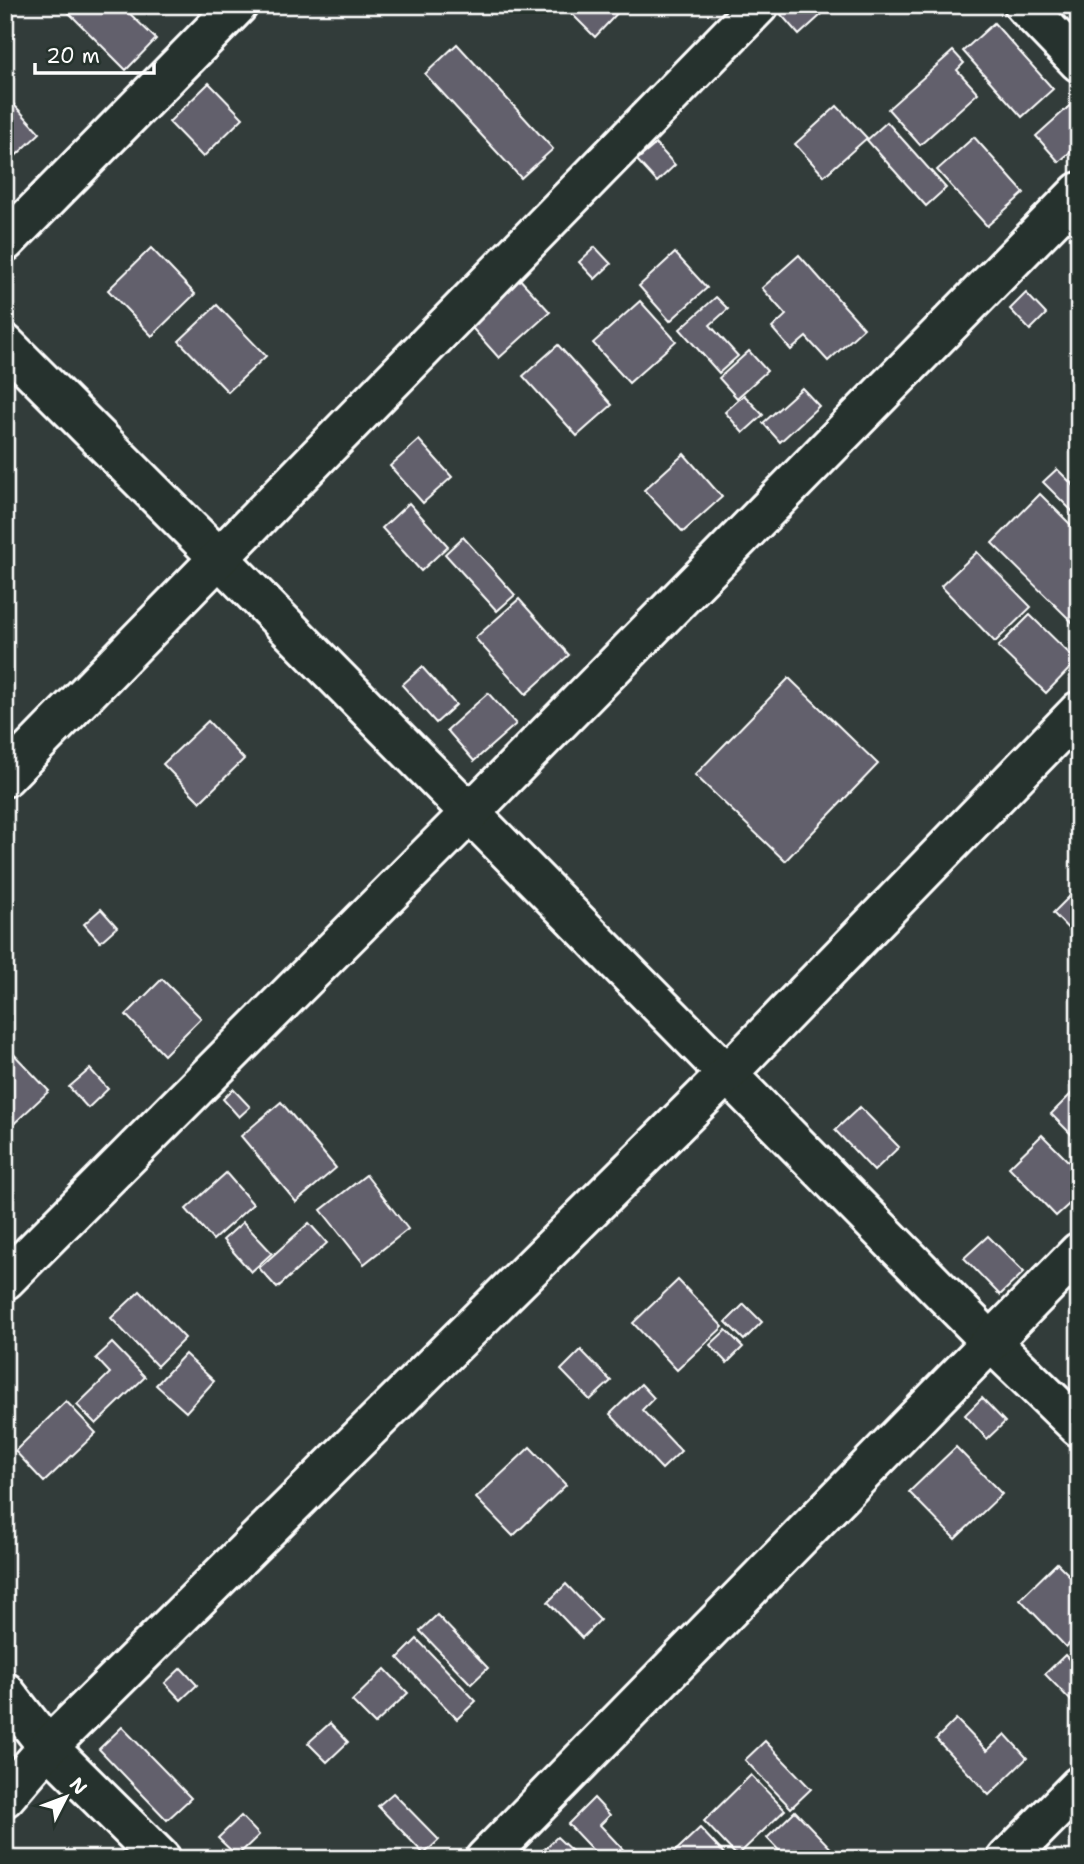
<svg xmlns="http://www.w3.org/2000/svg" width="1084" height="1864" viewBox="0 0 1084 1864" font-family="'Shantell Sans',sans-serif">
<rect width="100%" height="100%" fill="#323c3a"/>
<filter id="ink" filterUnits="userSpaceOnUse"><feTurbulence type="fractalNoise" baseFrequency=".0143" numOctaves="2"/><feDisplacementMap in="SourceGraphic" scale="14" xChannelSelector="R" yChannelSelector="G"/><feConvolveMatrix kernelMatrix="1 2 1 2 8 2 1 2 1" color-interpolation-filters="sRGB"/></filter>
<g filter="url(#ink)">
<!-- building -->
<g fill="#62606c" stroke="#fff" stroke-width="2">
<path d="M61,5h60l35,34 -30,31z"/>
<path d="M563,5h58l2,2 -28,30z"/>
<path d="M784,5h48l-33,30 -21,-24z"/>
<path d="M994,23l59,66 -31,28 -59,-66z"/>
<path d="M457,44l96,105 -32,29 -96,-104z"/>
<path d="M953,51l11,12 -7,7 21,23 -58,52 -32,-36z"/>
<path d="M209,83l34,35 -40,39 -34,-35z"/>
<path d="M5,95l35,38 -31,29 -4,-4z"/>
<path d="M1075,101l4,4v39l-20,18 -23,-26z"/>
<path d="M837,106l30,32 -43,38 -29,-32z"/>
<path d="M887,122l59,66 -20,18 -59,-66z"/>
<path d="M974,137l50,56 -37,33 -50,-56z"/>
<path d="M656,144l19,21 -18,17 -20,-22z"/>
<path d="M595,247l16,17 -16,15 -16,-17z"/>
<path d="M151,248l44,46 -43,42 -44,-46z"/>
<path d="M675,253l32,35 -37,33 -31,-35z"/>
<path d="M799,255l65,73 -36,33 -22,-24 -15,13 -19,-22 14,-13 -24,-27z"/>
<path d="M517,276l33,36 -51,46 -32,-36z"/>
<path d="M1026,293l20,21 -16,16 -20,-21z"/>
<path d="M716,297l12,12 -18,16 28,31 -19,17 -39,-44z"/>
<path d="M640,301l36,40 -47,42 -36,-40z"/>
<path d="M217,305l49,51 -38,36 -49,-51z"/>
<path d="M558,345l54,60 -35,31 -54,-60z"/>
<path d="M749,351l18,20 -30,27 -18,-20z"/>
<path d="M802,388l17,18 -39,36 -17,-19z"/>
<path d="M744,395l19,20 -20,18 -18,-21z"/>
<path d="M419,440l33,37 -29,26 -33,-37z"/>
<path d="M684,454l38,43 -39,35 -39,-42z"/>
<path d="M1057,469l22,22v27l-36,-36z"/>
<path d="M1040,494l39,39v85l-6,5 -81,-80z"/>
<path d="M409,503l39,43 -27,25 -39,-43z"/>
<path d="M463,537l52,58 -18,16 -52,-57z"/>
<path d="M977,552l54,55 -36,35 -54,-56z"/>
<path d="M519,599l50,56 -43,39 -51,-56z"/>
<path d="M1030,615l47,46 -31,32 -48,-46z"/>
<path d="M422,667l34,38 -20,18 -34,-38z"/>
<path d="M789,678l89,86 -93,97 -90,-86z"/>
<path d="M488,693l28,31 -42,37 -27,-31z"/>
<path d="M208,721l36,38 -44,43 -37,-38z"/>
<path d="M1079,887v53l-26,-27z"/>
<path d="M101,909l16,18 -17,15 -16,-18z"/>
<path d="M162,979l39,39 -37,37 -38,-40z"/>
<path d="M5,1045l44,46 -44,41z"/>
<path d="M90,1069l18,20 -20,19 -19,-21z"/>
<path d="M1079,1086v56l-28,-28z"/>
<path d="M233,1089l17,18 -11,10 -16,-18z"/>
<path d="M281,1102l55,66 -40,34 -55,-66z"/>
<path d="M860,1107l39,40 -25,24 -39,-41z"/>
<path d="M1042,1135l37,37v23l-23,21 -47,-49z"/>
<path d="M226,1173l27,31 -40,36 -27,-31z"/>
<path d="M366,1175l42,54 -44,35 -43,-54z"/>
<path d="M243,1222l29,31 -21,19 -28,-32z"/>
<path d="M309,1223l18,20 -50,45 -18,-20z"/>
<path d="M988,1236l36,36 -24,23 -36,-37z"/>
<path d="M678,1280l45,47 -46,43 -44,-47z"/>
<path d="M140,1291l45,47 -28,28 -46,-48z"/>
<path d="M744,1304l18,18 -18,18 -18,-18z"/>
<path d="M726,1330l17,17 -16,16 -17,-18z"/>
<path d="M112,1343l33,34 -49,47 -19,-19 33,-32 -14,-15z"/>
<path d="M581,1350l30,31 -21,19 -29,-30z"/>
<path d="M185,1354l29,27 -28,31 -30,-27z"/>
<path d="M641,1384l13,14 -12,12 39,41 -19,18 -52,-55z"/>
<path d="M982,1398l23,24 -18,17 -22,-24z"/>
<path d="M66,1401l30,32 -52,49 -29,-31z"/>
<path d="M530,1447l36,38 -53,51 -37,-38z"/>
<path d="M956,1447l46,47 -47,45 -46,-47z"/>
<path d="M1057,1563l22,22v49l-13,13 -46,-48z"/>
<path d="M566,1584l34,36 -18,18 -34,-36z"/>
<path d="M437,1615l51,53 -17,16 -51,-53z"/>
<path d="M417,1639l59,62 -19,18 -59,-61z"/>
<path d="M1065,1655l14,15v39l-34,-35z"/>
<path d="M181,1668l16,17 -16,15 -16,-17z"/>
<path d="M385,1669l23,24 -33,31 -23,-23z"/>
<path d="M956,1719l31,32 18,-17 22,24 -38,37 -53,-56z"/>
<path d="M330,1723l18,19 -21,20 -19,-19z"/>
<path d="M122,1727l69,71 -24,22 -68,-71z"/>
<path d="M765,1741l46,48 -20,19 -46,-48z"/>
<path d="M751,1775l34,35 -48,46 -33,-35z"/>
<path d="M393,1793l46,47 -15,14 -46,-48z"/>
<path d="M594,1798l16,17 -10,10 32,34h-31l-33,-35z"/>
<path d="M795,1811l46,48h-54l-20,-21z"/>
<path d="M241,1816l18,19 -22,21 -19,-18z"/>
<path d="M700,1828l29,31h-62z"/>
<path d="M557,1837l17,16 -6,6h-23l-5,-6z"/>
</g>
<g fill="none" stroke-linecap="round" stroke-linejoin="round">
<defs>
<g id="minor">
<path d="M1024,5l55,57"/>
<path d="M5,242l233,-237"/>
<path d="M5,344l214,214 771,783 89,86"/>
<path d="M5,777l754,-772"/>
<path d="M5,1280l464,-466 610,-622"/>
<path d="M5,1692l43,55 113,112"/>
<path d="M5,1797l43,-50 680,-674 351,-362"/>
<path d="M485,1859l594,-607"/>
<path d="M1007,1859l72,-73"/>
</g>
</defs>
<!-- minor casing -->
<use href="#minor" stroke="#fff" stroke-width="44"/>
<!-- minor -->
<use href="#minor" stroke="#26332d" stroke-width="38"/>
</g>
</g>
<!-- margin -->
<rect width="1084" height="1864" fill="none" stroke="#26332d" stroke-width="28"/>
<rect x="14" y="14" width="1056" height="1836" fill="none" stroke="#fff" stroke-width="2.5" filter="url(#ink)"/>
<!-- north arrow -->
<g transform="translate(66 1797) rotate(48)" stroke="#26332d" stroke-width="5" paint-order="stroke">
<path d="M0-5L12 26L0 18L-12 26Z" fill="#ffffff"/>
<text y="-10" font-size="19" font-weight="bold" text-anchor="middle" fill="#ffffff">N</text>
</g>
<!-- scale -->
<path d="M35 63v10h119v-10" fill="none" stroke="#ffffff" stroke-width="3.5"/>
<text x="46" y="63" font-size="21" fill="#ffffff" stroke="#26332d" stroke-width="5" paint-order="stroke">20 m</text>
</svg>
